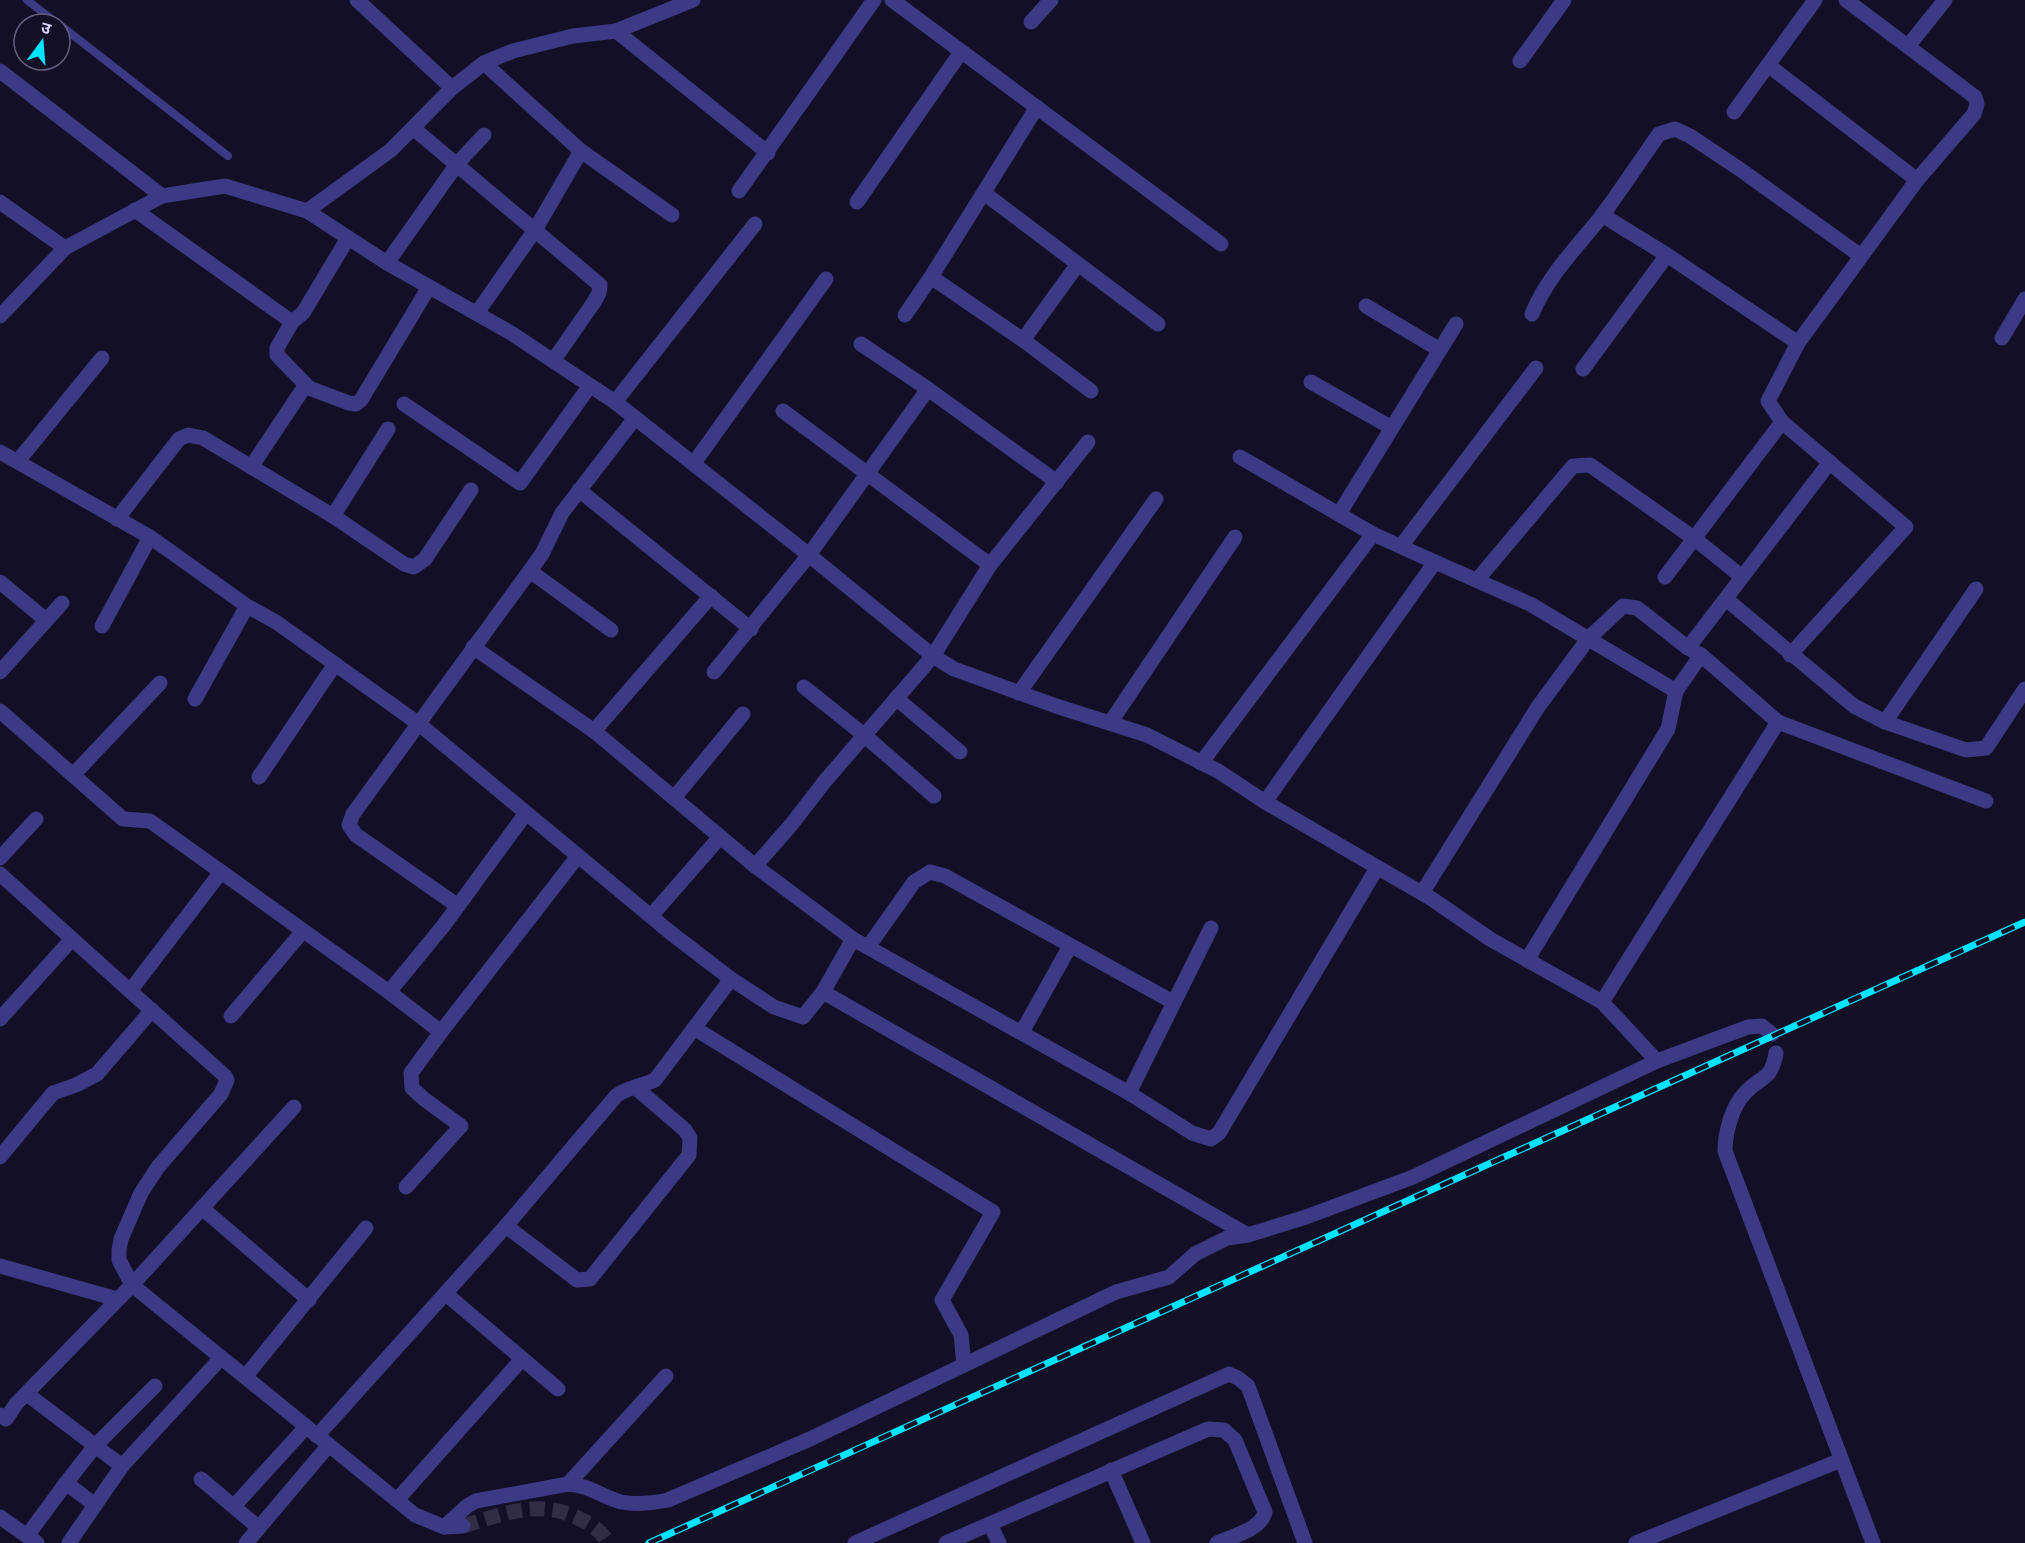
<svg xmlns="http://www.w3.org/2000/svg" width="2025" height="1543" viewBox="0 0 2025 1543" font-family="'Varela Round','Noto Sans Devanagari',sans-serif">
<rect width="100%" height="100%" fill="#130f26"/>
<g fill="none" stroke-linecap="round" stroke-linejoin="round">
<!-- street-tunnel -->
<path stroke="#312d47" stroke-width="15" stroke-dasharray="15 8" stroke-linecap="butt" d="M463,1526c41,-12 76,-28 117,-7 12,6 22,12 28,24"/>
<!-- lane -->
<g stroke="#3d3a85" stroke-width="8">
<path d="M27,0l31,24"/>
<path d="M60,25l168,131"/>
</g>
<!-- street -->
<g stroke="#3d3a85" stroke-width="15">
<path d="M357,0l95,88"/>
<path d="M892,0l329,244"/>
<path d="M1031,22l20,-22"/>
<path d="M616,31l152,122"/>
<path d="M1908,46l37,-46"/>
<path d="M1520,61l44,-61"/>
<path d="M484,63l97,88 91,64"/>
<path d="M1768,65l149,115"/>
<path d="M0,71l162,125 63,-10 82,25 80,52 124,70 104,69 194,153 124,101 21,13 102,37 91,29 71,36 47,31 167,97 58,40 112,63 55,59"/>
<path d="M1037,107l-106,170 92,63 68,51"/>
<path d="M1734,112l81,-112"/>
<path d="M413,128l187,157 -1,8 -5,9 -41,59"/>
<path d="M739,191l135,-191"/>
<path d="M984,193l94,71"/>
<path d="M0,202l65,46"/>
<path d="M857,202l104,-150"/>
<path d="M135,210l157,112 11,-9 45,-75"/>
<path d="M307,211l84,-61 61,-62 32,-25 29,-12 60,-15 43,-5 77,-31"/>
<path d="M1602,215l65,40 131,88"/>
<path d="M387,263l70,-99 27,-29"/>
<path d="M1366,306l74,44"/>
<path d="M477,313l58,-83 46,-79"/>
<path d="M1532,314c15,-37 44,-66 69,-97 20,-27 39,-56 58,-83l16,-5 15,7 48,32 123,88"/>
<path d="M905,315l26,-38"/>
<path d="M0,316l65,-68 97,-52"/>
<path d="M292,322l-15,26v7l32,33"/>
<path d="M2002,338l23,-39"/>
<path d="M1023,340l55,-76 80,60"/>
<path d="M861,344l67,45 129,93"/>
<path d="M1583,369l84,-114"/>
<path d="M1311,382l81,46"/>
<path d="M615,402l140,-178"/>
<path d="M404,404l116,79 69,-96"/>
<path d="M783,411l207,154"/>
<path d="M0,452l150,85 97,69 29,16 143,102 252,209 60,46 43,28 29,10 20,-25 30,-53"/>
<path d="M1240,457l133,77"/>
<path d="M18,461l84,-103"/>
<path d="M694,463l132,-184"/>
<path d="M251,467l52,-78 6,-1 40,15 7,1 5,-4 68,-113"/>
<path d="M579,490l172,139"/>
<path d="M1339,514l117,-190"/>
<path d="M333,516l55,-87"/>
<path d="M117,519l62,-80 9,-4 15,3 130,78 71,48 10,3 11,-8 46,-69"/>
<path d="M1401,546l135,-178"/>
<path d="M530,571l81,59"/>
<path d="M1665,577l117,-155"/>
<path d="M1477,580l96,-114 17,-1 105,74 47,38"/>
<path d="M0,582l46,38"/>
<path d="M1726,599l128,107 31,16 81,28 20,-2 39,-59"/>
<path d="M102,626l48,-89"/>
<path d="M473,647l121,84 161,135 98,73 276,154 63,40 19,6 8,-6 158,-265"/>
<path d="M1688,648l142,-186"/>
<path d="M1790,655l116,-128 -124,-105 -14,-21 30,-58 119,-163 57,-66 3,-10 -2,-7 -129,-97"/>
<path d="M0,672l62,-69"/>
<path d="M714,672l95,-117 119,-166"/>
<path d="M804,687l60,48 70,61"/>
<path d="M1019,693l137,-194"/>
<path d="M896,698l64,54"/>
<path d="M195,699l52,-93"/>
<path d="M0,711l123,108 27,2 239,171 55,-67 82,-112"/>
<path d="M1885,722l91,-133"/>
<path d="M1110,723l125,-186"/>
<path d="M594,731l117,-135"/>
<path d="M1201,763l172,-229 62,28"/>
<path d="M73,775l87,-92"/>
<path d="M259,777l76,-113"/>
<path d="M674,798l69,-84"/>
<path d="M1265,802l170,-240 95,42 146,87 25,-36"/>
<path d="M0,858l36,-39"/>
<path d="M755,866l36,-41 34,-44 108,-125 57,-91 98,-123"/>
<path d="M0,874l130,117 91,-119"/>
<path d="M1422,893l116,-186 50,-68 35,-33 14,2 51,40 13,7 77,67 208,79"/>
<path d="M458,906l-102,-71 -7,-10 4,-11 189,-260 20,-41 73,-95"/>
<path d="M651,916l69,-79"/>
<path d="M868,947l46,-65 16,-10 15,4 228,126"/>
<path d="M1527,960l141,-231 8,-38"/>
<path d="M130,991l95,85 2,4 -6,14 -63,73 -17,26 -20,46 -2,11v10l13,25 283,230 29,12 19,-1"/>
<path d="M389,992l52,40"/>
<path d="M823,992l425,243"/>
<path d="M1602,1002l176,-280"/>
<path d="M231,1016l72,-85"/>
<path d="M0,1019l72,-80"/>
<path d="M694,1028l299,184 -51,88 19,35 3,30"/>
<path d="M1022,1032l48,-86"/>
<path d="M1776,1053c-5,29 -15,22 -31,40 -13,13 -20,40 -20,58l148,392"/>
<path d="M1129,1093l82,-165"/>
<path d="M0,1157l53,-64 23,-8 21,-11 55,-64"/>
<path d="M406,1187l55,-61 -37,-27 -12,-11 -1,-15 30,-41 137,-176"/>
<path d="M202,1208l107,92"/>
<path d="M506,1226l71,54 13,-1 99,-124 1,-17 -5,-8 -50,-43"/>
<path d="M0,1266l117,33"/>
<path d="M446,1294l112,95"/>
<path d="M245,1377l121,-149"/>
<path d="M27,1394l95,72"/>
<path d="M0,1415l6,4 10,-15 116,-119 162,-178"/>
<path d="M317,1436l189,-210 110,-130c12,-9 26,-10 39,-16l76,-101"/>
<path d="M1111,1470l32,73"/>
<path d="M201,1479l58,49"/>
<path d="M66,1483l29,-37 60,-60"/>
<path d="M568,1484l98,-108"/>
<path d="M397,1500l125,-141"/>
<path d="M234,1506l72,-79"/>
<path d="M0,1517l37,26"/>
<path d="M990,1524l9,19"/>
<path d="M444,1527l23,-21 9,-5 92,-17c21,1 34,13 53,18 16,3 32,1 47,-2l142,-61 306,-147 53,-15 26,-23 32,-16 21,-3 58,-18 107,-40 244,-116 91,-34 14,-1 10,8"/>
<path d="M27,1536l39,-53 29,22"/>
<path d="M69,1543l53,-77 99,-108"/>
<path d="M246,1543l83,-98"/>
<path d="M855,1543l374,-169 9,4 10,8 57,157"/>
<path d="M946,1543l262,-114 16,1 11,10 30,72c-4,18 -33,24 -48,31"/>
<path d="M1636,1543l205,-83"/>
</g>
<defs>
<path id="rail" d="M649,1543l1376,-621"/>
</defs>
<!-- rail casing -->
<use href="#rail" stroke="#00e5ff" stroke-width="7"/>
<!-- rail -->
<use href="#rail" stroke="#130f26" stroke-width="4.5" stroke-dasharray="14" stroke-linecap="butt"/>
</g>
<!-- north arrow -->
<g transform="translate(42 42) rotate(16)"><circle r="28" fill="#130f26" stroke="#625e7d" stroke-width="1.5"/>
<path d="M0-4.5L10 22L0 15L-10 22Z" fill="#00e5ff"/>
<text y="-9" font-size="16" font-weight="bold" text-anchor="middle" fill="#d9d4ff">उ</text>
</g>
</svg>
